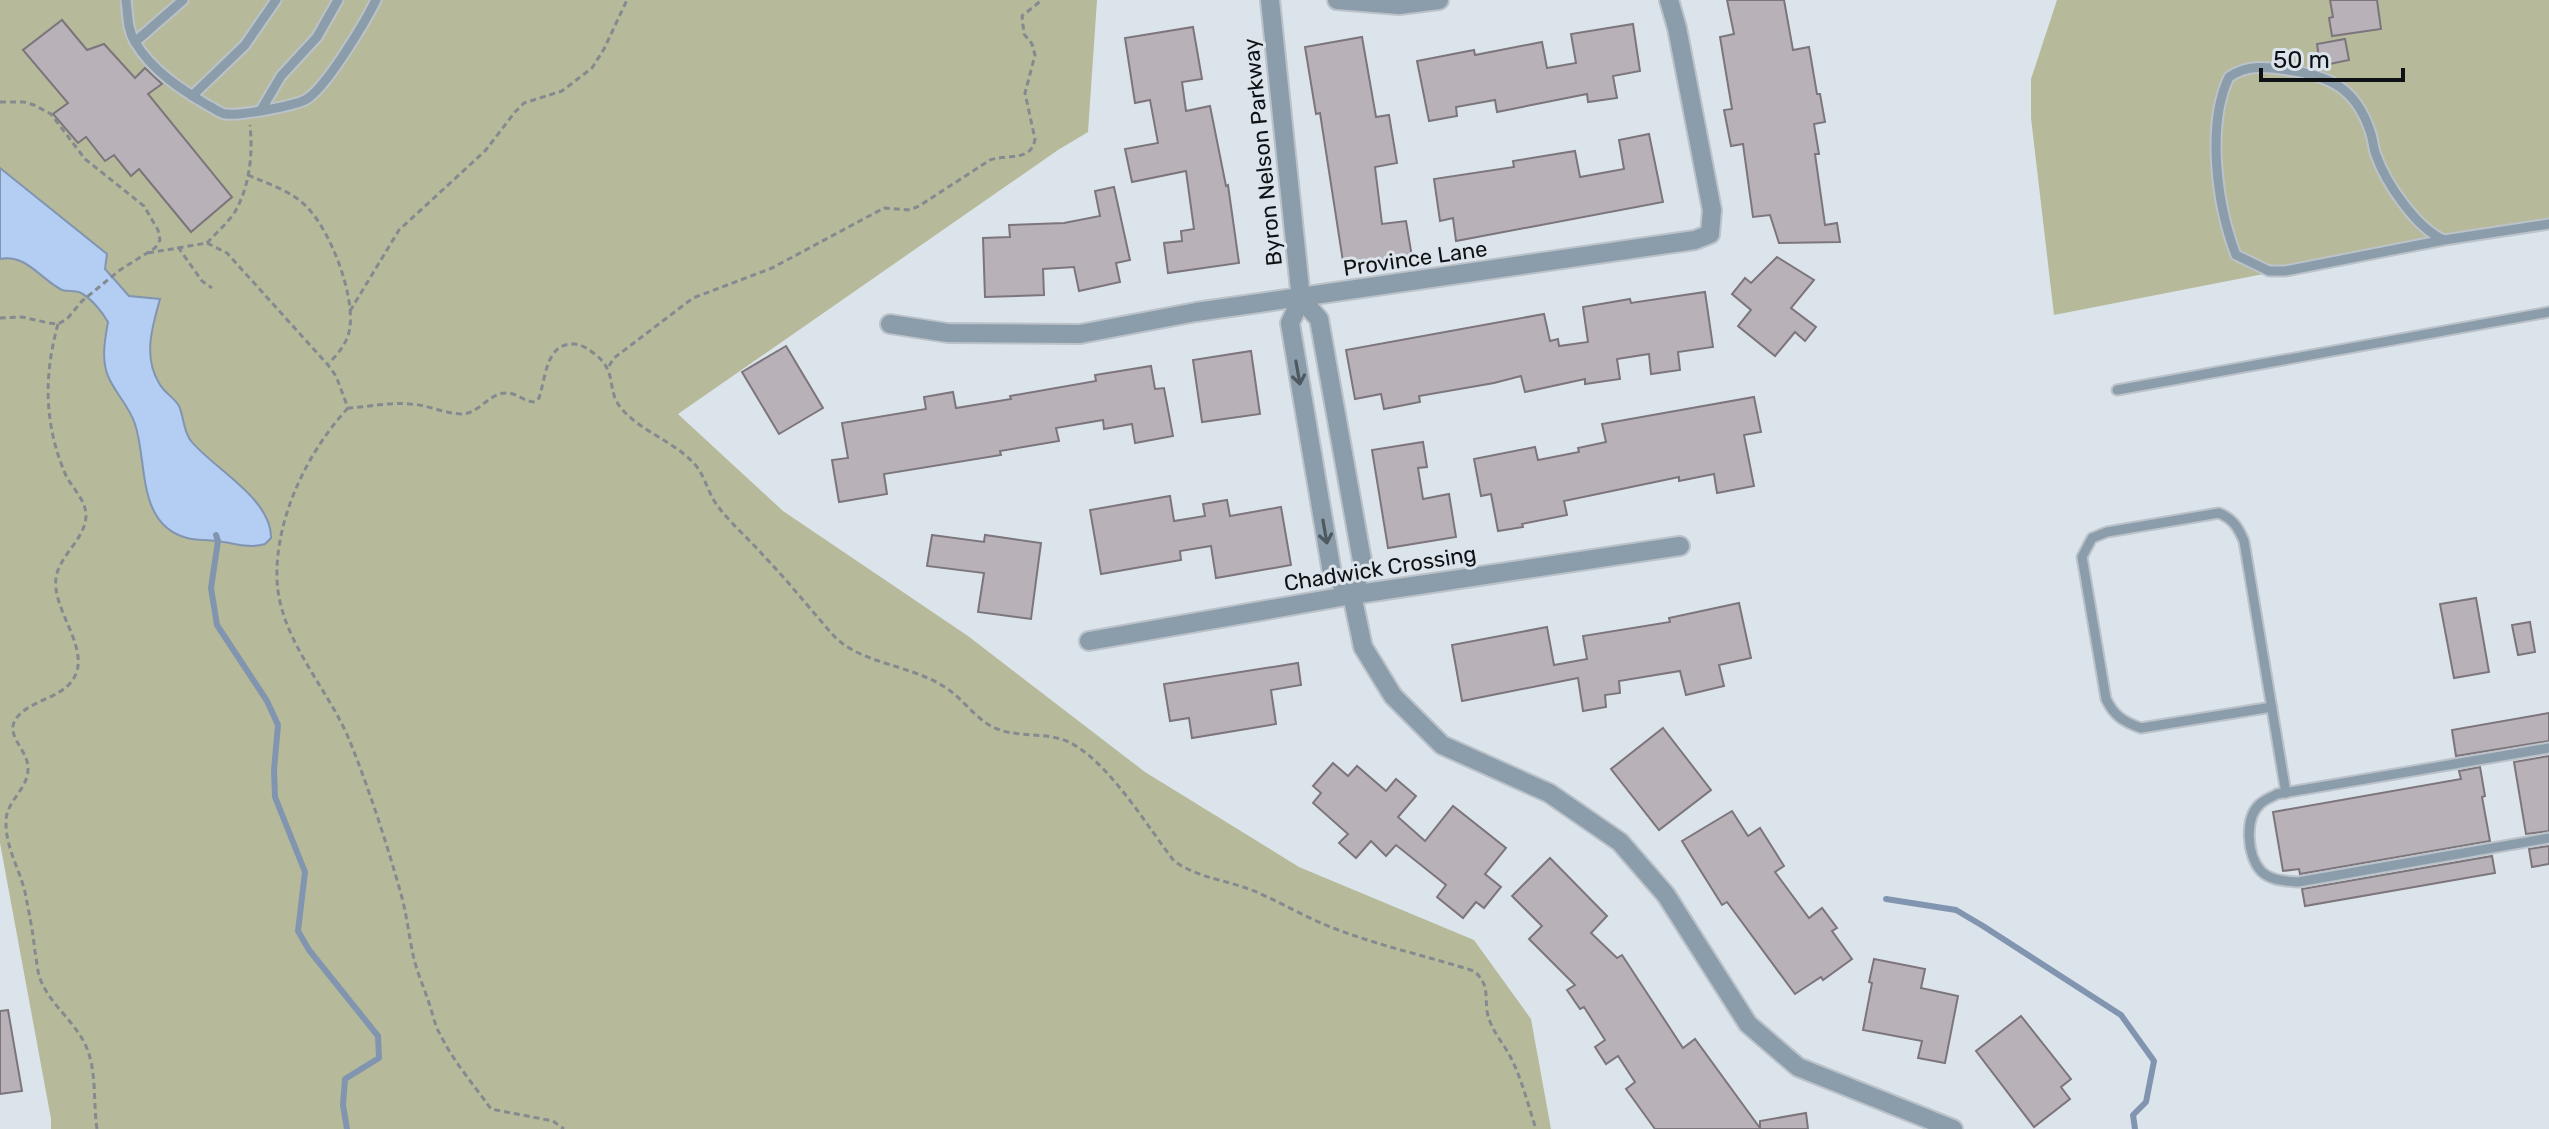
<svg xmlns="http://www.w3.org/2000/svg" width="2549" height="1129" viewBox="0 0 2549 1129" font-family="Rubik,sans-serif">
<rect width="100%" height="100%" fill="#dce4eb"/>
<!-- green -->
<g fill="#b6ba9a">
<path d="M0,0h1097l-9,132 -30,18 -380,264 105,97 185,125 177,136 154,95 175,73 57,79 20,110h-1500v-10l-51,-276z"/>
<path d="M2057,0h492v218l-495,97 -23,-197v-39z"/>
</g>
<!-- water -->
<path fill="#b3cdf3" stroke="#8295b0" stroke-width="2" d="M0,168l107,86 -2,15 24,27 31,3c-8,28 -17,58 -1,84 5,10 15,14 20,23 5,11 4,25 12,35 23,28 81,58 80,97l-6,6c-17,5 -30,-1 -48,-3 -10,-2 -20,0 -30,-3 -51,-14 -39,-75 -52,-114 -6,-18 -20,-31 -27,-48 -7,-17 -3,-37 0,-54 -5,-9 -17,-24 -27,-29 -6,-3 -13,-1 -19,-3 -22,-11 -35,-36 -62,-31z"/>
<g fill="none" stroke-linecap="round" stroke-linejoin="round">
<!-- stream -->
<g stroke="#8295b0" stroke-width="6">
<path d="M216,535l2,6 -7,47 6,37 50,76 11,24 -4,45 1,27 30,75 -7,59 11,19 69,86 1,22 -34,21 -2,26 4,24"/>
<path d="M1886,899l70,11 27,16 138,89 33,46 -8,41 -13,13 2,14"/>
</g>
</g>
<!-- building -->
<g fill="#b9b1b8" stroke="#7c757c" stroke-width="2">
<path d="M1727,0h57l9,50 16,-3 8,47h3l5,28 -11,2 5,30h-4l10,71 12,-2 3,19 -61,1 -9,-28 -17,2 -10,-73 -12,2 -7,-36 8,-1 -12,-72 14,-3z"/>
<path d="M2330,0h47l4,29 -49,7 -3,-18 4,-1z"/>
<path d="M62,20l25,30 17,-6 31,34 10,-10 17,16 -14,10 84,103 -41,35 -52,-63 -8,7 -17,-21 -9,6 -19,-24 -8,6 -25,-29 15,-11 -45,-53z"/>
<path d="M1633,24l7,47 -27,5 4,22 -29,4 -1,-8 -90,18 -2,-12 -39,7 1,9 -28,5 -12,-60 57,-11 1,5 67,-13 5,26 29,-5 -5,-29z"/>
<path d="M1193,27l9,52 -20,3 4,29 24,-5 16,80 2,-1 11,78 -71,10 -4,-30 18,-2 -1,-10 13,-2 -8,-58 -54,11 -7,-33 33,-6 -8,-43 -15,3 -10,-65z"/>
<path d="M1362,37l14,80 13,-2 8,48 -22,4 7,57 24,-3 6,36 -68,11 -24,-155 -4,1 -11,-67z"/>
<path d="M2345,39l4,21 -29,6 -3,-22z"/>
<path d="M1649,134l14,68 -207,39 -3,-23 -13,3 -6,-42 80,-12 -1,-6 62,-10 5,26 44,-8 -5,-29z"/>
<path d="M1114,187l16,73 -14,3 4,19 -41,9 -5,-24 -31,2 1,26 -59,2 -2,-59 27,-1 -1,-12 55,-2 36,-7 -5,-25z"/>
<path d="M1777,257l37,23 -23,28 25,19 -11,14 -10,-9 -20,24 -37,-30 13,-16 -19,-16 13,-16 6,5z"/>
<path d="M1705,292l8,55 -35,5 2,18 -29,4 -2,-20 -32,5 3,20 -35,5v-5l-60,13 -4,-16 -27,7 -75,13 1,6 -36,7 -3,-15 -26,5 -9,-49 198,-36 6,27 8,-2 1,7 29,-4 -5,-35 47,-8 1,4z"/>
<path d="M786,346l37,62 -44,26 -37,-62z"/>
<path d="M1251,351l9,63 -58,8 -9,-62z"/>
<path d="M1151,366l4,23 9,-1 9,48 -38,7 -3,-19 -28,5 -1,-9 -47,8 3,13 -59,10 1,4 -117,19 3,20 -48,8 -7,-42 16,-2 -6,-35 84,-14 -2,-12 29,-5 3,16 55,-9 -1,-3 86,-15 -1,-6z"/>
<path d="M1754,397l7,35 -17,3 10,51 -37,7 -3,-19 -35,7v-4l-115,24 3,14 -45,9 1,3 -25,4 -7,-37 -10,2 -7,-37 61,-12 3,13 41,-8 -1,-4 28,-6 -4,-18z"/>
<path d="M1423,442l4,25 -9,1 5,31 26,-5 7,43 -68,11 -16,-98z"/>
<path d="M1170,496l4,25 31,-5 -2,-12 24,-4 3,16 51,-9 10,58 -75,13 -5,-32 -31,5 1,9 -80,14 -11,-64z"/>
<path d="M932,535l52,7 1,-7 56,8 -10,76 -53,-7 6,-39 -57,-7z"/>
<path d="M2476,598l13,74 -35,6 -14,-74z"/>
<path d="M1739,603l12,55 -32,7 5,21 -38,9 -6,-24 -61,10 1,12 -15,2 1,12 -23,4 -5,-33 -116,23 -10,-56 95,-18 7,38 33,-6 -4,-23 87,-14 -1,-4z"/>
<path d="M2530,622l5,30 -17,3 -6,-30z"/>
<path d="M1298,663l3,22 -30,5 5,34 -84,14 -3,-20 -19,3 -6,-37z"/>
<path d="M2549,713v28l-93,15 -4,-26z"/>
<path d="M1663,728l48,62 -52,40 -48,-61z"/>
<path d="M2549,756v75l-23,3 -12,-72z"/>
<path d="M1333,763l15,13 9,-10 29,25 10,-12 20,17 -18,21 27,24 28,-35 53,42 -21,26 16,13 -17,21 -8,-6 -13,16 -26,-21 9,-12 -50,-40 -10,11 -15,-15 -15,17 -17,-15 9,-9 -35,-31 8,-10 -8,-7z"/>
<path d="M2480,767l5,29 -3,1 8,44 -190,33 -1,-5 -16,2 -10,-59 188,-33 -2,-8z"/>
<path d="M1732,811l16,25 12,-8 24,38 -9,6 34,46 13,-10 15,20 -5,3 20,28 -29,21 -2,-3 -26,17 -68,-92 -5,3 -40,-64z"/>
<path d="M2549,846v18l-17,3 -3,-18z"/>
<path d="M2492,856l3,17 -190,33 -3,-17z"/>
<path d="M1550,858l57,58 -16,17 26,25 5,-3 61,93 12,-9 65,89v-7l46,-8 2,16h-153l-29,-40 9,-7 -17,-26 -12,8 -11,-17 10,-7 -21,-33 -4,2 -13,-19 8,-5 -46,-46 13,-13 -30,-30z"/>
<path d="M1874,959l51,10 -4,19 37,8 -13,67 -27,-5 4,-17 -59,-11 9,-47 -3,-1z"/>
<path d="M8,1010l14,81 -22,3v-83z"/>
<path d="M2021,1016l50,63 -10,8 9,12 -36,28 -58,-76z"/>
</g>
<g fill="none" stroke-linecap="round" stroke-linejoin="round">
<defs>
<g id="service">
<path d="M126,0c2,14 1,29 9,42 17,29 47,48 74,64 5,2 12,8 17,8 13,2 67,-8 79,-14 20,-10 60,-78 71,-100"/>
<path d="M135,42l48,-42"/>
<path d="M192,96l53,-51 31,-45"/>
<path d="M261,110l20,-34 36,-39 21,-37"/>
<path d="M2444,240c-28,-12 -58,-57 -68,-85 -3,-8 -3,-16 -6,-24 -14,-42 -39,-55 -82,-61 -21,-3 -40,-6 -59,7 -23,48 -12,129 7,178l33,16h16l159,-31 105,-16"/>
<path d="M2117,390l432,-78"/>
<path d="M2272,707l-131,21c-17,-6 -27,-12 -35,-29l-24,-142 10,-19 15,-6 112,-19c14,6 19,14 25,28l42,252"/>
<path d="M2549,748l-272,46c-5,3 -13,6 -17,10 -16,14 -13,52 1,67 10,10 24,10 37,11l251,-44"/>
</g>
<g id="minor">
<path d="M1270,0l31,299 -11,24 42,250 20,22 11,52 30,49 49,49 107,48 71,49 46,53 82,129 50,43 155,62"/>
<path d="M1337,0l62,5 40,-5"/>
<path d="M1301,299l18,20 44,247 -11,29"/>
<path d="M890,324l58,9 132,1 116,-22 499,-72 15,-6 2,-24 -35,-182 -8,-28"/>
<path d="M1089,641l263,-46 328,-49"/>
</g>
</defs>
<!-- service casing -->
<use href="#service" stroke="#bbc2c9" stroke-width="13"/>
<!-- minor casing -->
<use href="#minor" stroke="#bbc2c9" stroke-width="22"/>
<!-- path -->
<g stroke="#848a8f" stroke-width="3" stroke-dasharray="6 4" stroke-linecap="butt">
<path d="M0,102h24l10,3 17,9 34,45 59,47 14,24 2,10 -5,8 -35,22 -38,31 -15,18 -9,5 -9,-1 -27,-6 -22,1"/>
<path d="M248,175c20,9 44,16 59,32 24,25 47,86 43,120 -2,15 -11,26 -21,36"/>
<path d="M207,243c9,-10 22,-21 29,-33 14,-26 17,-57 14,-85"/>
<path d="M178,247l24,34 10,7"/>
<path d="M148,253l59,-10 20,10 101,112 8,11 12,32c21,-1 41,-6 63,-4 17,1 32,9 50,10 18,0 27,-20 44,-21 11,-1 19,9 30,9l4,-4c7,-21 7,-56 36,-54 8,1 15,6 21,11 22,18 10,35 25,53 21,25 56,34 76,59 9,12 11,26 20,38 12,17 31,33 45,49 25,26 48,55 72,82 25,27 76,29 109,50 21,12 33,36 57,44 24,8 54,1 76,16 36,22 72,81 98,115 21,15 45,18 69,26 27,9 52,25 78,36 49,21 103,32 153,48 15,13 11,23 13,40 3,18 15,30 23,45 12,23 18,49 26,73"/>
<path d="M350,311l49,-81 86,-79 30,-39 9,-9 38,-12 30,-23 12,-19 23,-49"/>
<path d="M58,324c-14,50 -14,98 6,147 5,14 21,27 22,43 1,24 -27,41 -30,64 -4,30 29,64 21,93 -8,26 -41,27 -57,43 -20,19 8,34 8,54 1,21 -23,33 -22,55 0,25 13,45 19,69 4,20 8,40 10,60 2,9 2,20 6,29 10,24 34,41 45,65 11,25 7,56 11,83"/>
<path d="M609,366l5,-8 79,-60 79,-30 112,-60 26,2 9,-4 71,-46c17,-6 42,2 45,-21l-10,-46 10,-38 -3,-11 -8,-10 -2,-18 20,-16"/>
<path d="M348,408c-40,43 -73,110 -71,171 2,61 53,111 74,165 19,48 36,100 50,150 6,21 8,44 13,65 4,16 11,31 16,47 3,9 5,20 10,28 13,27 34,51 51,75l62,12 11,8"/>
</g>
<!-- service -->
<use href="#service" stroke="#8b9daa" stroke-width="9"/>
<!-- minor -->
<use href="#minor" stroke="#8b9daa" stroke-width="18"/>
</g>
<!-- one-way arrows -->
<defs><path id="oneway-shaft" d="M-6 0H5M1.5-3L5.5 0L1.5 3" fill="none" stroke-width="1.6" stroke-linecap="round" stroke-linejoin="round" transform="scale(2)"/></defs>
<g stroke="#4d585f">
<use href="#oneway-shaft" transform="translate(1298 373) rotate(80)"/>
<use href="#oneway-shaft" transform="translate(1325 532) rotate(80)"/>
</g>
<g text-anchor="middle" stroke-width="6" stroke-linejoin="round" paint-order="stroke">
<!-- street labels -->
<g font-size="22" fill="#0f1214" stroke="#dce4eb">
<text transform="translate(1262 152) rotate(-96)" y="8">Byron Nelson Parkway</text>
<text transform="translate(1415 258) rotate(-8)" y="8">Province Lane</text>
<text transform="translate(1380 568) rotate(-9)" y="8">Chadwick Crossing</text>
</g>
</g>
<!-- scale -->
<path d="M2261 68v12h142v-12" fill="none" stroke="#0f1214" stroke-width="4"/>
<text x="2273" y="68" font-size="24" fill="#0f1214" stroke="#dce4eb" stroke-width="6" paint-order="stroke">50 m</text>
</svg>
